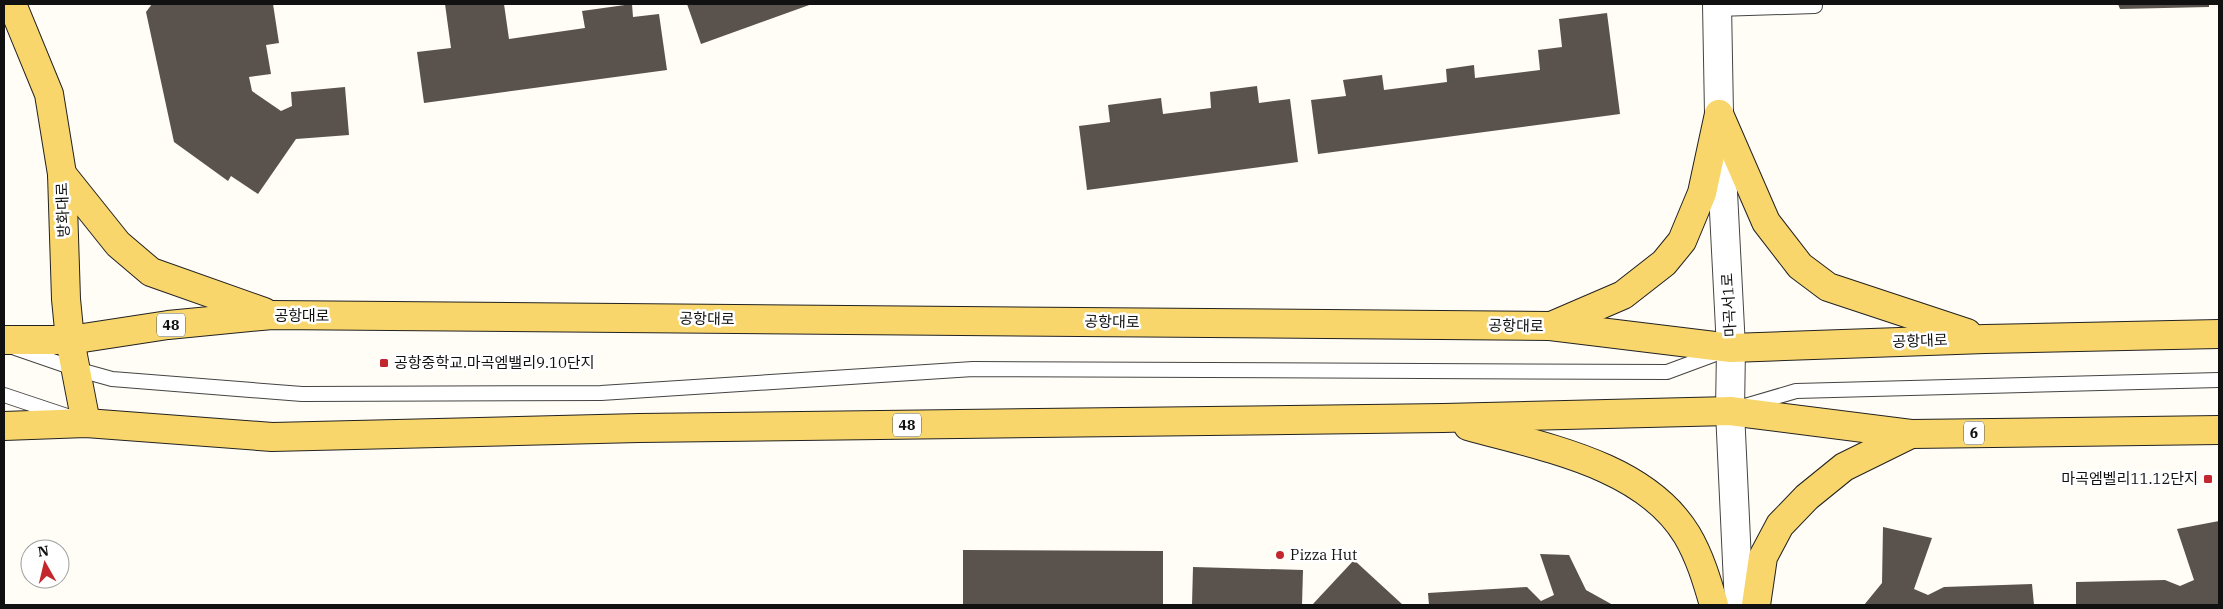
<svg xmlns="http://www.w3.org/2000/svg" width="2223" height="609" viewBox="0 0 2223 609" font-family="'IBM Plex Serif','Noto Sans KR',serif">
<rect width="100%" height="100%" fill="#fffdf5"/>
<!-- building -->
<g fill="#5a524d">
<path d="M152,4h121l6,39 -13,2 5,29 -22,3 3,14 29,20 11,-5 -1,-14 54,-5 4,48 -53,4 -38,55 -27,-18 -3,5 -54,-39 -28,-130z"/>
<path d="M445,4h59l5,35 76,-11 -3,-17 50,-7 1,13 26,-3 8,56 -243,33 -7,-51 34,-4z"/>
<path d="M687,4h125l-111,40z"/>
<path d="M2118,4h91v3l-89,2z"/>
<path d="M1607,13l13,101 -302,40 -7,-54 35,-4 -3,-16 39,-5 2,15 63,-8 -1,-13 28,-4 1,13 65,-8 -2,-20 24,-3 -3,-28z"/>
<path d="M1257,86l2,17 31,-4 8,63 -211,28 -8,-64 31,-4 -2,-17 53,-7 2,16 48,-6 -1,-16z"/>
<path d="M2219,521v84h-143v-23l89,-2 15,6 14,-6 -17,-51z"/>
<path d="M1883,527l49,11 -18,51 14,6 16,-8 88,-3 2,21h-170l18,-22z"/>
<path d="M963,550l200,1v54h-200z"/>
<path d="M1540,554l29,1 17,35 27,15h-184l-1,-12 99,-6 14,14 13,-6z"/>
<path d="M1354,560l49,45h-91z"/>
<path d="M1193,567l110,3 -1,35h-110z"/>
</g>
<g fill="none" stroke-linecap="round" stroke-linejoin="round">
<defs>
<g id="service">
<path d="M1717,9l98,-3v-2"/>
<path d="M15,348l61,21 36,10 190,15 299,-1 372,-24 694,3 54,-20"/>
<path d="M4,395l63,21"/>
<path d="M1745,406l51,-15 423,-11"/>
</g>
<path id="tertiary" d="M1717,4l2,110 12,234 -1,63 9,194"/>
<g id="primary">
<path d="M12,4l37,90 13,80 4,125 4,41 16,83"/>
<path d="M1719,114l47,108 34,44 28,21 139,46"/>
<path d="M62,174l56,70 33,28 113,40"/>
<path d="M1551,326l72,-31 41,-32 18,-22 20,-48 17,-79"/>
<path d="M4,340h66l98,-15 104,-10 1278,11 181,22 254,-9 234,-5"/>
<path d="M4,426l82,-3 186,14 367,-9 804,-10 287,-7 181,23 308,-4"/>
<path d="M1468,426c74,21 176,38 219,109 13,22 20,46 27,70"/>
<path d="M1756,605l7,-48 17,-32 27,-28 37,-30 67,-33"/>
</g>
</defs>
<!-- service casing -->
<use href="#service" stroke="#444" stroke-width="16"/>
<!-- tertiary casing -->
<use href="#tertiary" stroke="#444" stroke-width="30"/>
<!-- primary casing -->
<use href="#primary" stroke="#222" stroke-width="30"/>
<!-- service -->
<use href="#service" stroke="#fff" stroke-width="14"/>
<!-- tertiary -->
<use href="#tertiary" stroke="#fff" stroke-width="28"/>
<!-- primary -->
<use href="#primary" stroke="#f9d66b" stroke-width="28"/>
</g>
<!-- markers -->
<g fill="#c4262e" stroke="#fff" stroke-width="2">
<rect x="379" y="358" width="10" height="10" rx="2.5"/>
<rect x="2203" y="474" width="10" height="10" rx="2.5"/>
<circle cx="1280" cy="555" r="5"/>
</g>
<g text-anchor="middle" stroke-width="5" stroke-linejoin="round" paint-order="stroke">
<!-- shield labels -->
<g fill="#fff" stroke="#585858" stroke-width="1">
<rect x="157" y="313.5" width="28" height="23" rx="4"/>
<rect x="893" y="413.5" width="28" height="23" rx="4"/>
<rect x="1964" y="421.5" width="20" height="23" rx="4"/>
</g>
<g font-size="14" font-weight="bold" fill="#111">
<text x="171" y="330">48</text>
<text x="907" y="430">48</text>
<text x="1974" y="438">6</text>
</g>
<!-- street labels -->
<g font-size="15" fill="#111" stroke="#fff">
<text transform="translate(63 210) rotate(-92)" y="5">방화대로</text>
<text transform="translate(1729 305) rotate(-93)" y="5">마곡서1로</text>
<text x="302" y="321">공항대로</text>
<text transform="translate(707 319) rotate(1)" y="5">공항대로</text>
<text transform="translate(1112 322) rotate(1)" y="5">공항대로</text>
<text transform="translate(1516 326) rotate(1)" y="5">공항대로</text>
<text transform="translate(1920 341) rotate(-2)" y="5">공항대로</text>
</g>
<!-- poi labels -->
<g font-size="15" fill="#111" stroke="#fff" text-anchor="start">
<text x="394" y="368">공항중학교.마곡엠밸리9.10단지</text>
<text x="2198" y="484" text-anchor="end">마곡엠벨리11.12단지</text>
<text x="1290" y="560">Pizza Hut</text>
</g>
</g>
<!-- border -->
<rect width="2223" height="609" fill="none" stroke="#111111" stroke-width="10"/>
<!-- north arrow -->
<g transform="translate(45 564) rotate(352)"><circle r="24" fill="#ffffff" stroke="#a0a0a0"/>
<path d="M0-4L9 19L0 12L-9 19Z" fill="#c4262e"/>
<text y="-8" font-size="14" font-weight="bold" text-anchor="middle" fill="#111111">N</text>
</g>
</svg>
